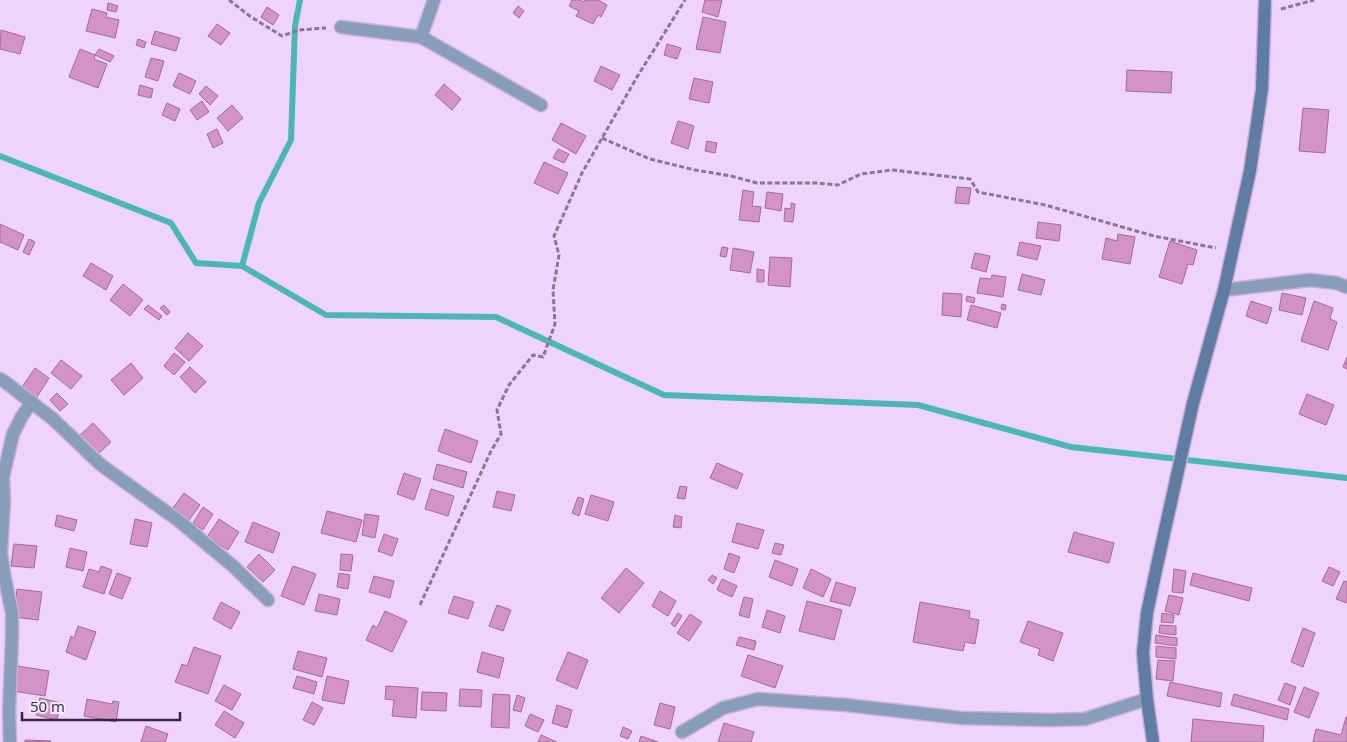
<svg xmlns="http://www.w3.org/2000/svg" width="1347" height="742" viewBox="0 0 1347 742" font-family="'Open Sans',sans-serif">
<rect width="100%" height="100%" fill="#eed3fc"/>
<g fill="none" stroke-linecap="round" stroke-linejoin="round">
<!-- stream -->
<g stroke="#4ab7b5" stroke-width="6">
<path d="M0,156l171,67 25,40 46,3 84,49 170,2 168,78 254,10 153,42 276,31"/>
<path d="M242,266l17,-63 32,-63 4,-114 5,-26"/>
</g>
</g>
<!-- building -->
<g fill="#d194c5" stroke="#a5689a">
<path d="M572,0h8l4,2 1,-2h13l9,5 -6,12 -3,-2 -5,9 -17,-8 3,-5 -10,-5z"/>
<path d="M705,0h17l-4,17 -16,-5z"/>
<path d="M108,3l10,3 -2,6 -9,-2z"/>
<path d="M518,6l6,5 -5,7 -6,-5z"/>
<path d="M267,7l12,8 -6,10 -12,-8z"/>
<path d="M92,9l15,4 -1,4 13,3 -4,18 -29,-7z"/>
<path d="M703,17l23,5 -6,31 -24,-4z"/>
<path d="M217,24l13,9 -9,12 -13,-9z"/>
<path d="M1,30l24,7 -5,17 -20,-5z"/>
<path d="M155,31l25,7 -4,13 -25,-7z"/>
<path d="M138,39l8,3 -2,6 -8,-3z"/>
<path d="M667,44l14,4 -4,11 -13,-4z"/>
<path d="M80,49l15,6 -1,4 13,5 -9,24 -29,-11z"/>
<path d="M99,49l15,7 -4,6 -15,-7z"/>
<path d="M151,58l13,3 -6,20 -13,-4z"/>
<path d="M601,66l19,9 -8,15 -18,-9z"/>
<path d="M1127,70l45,2 -1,21 -45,-2z"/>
<path d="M179,73l17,8 -6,13 -17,-8z"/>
<path d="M694,78l19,4 -4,21 -20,-4z"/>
<path d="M444,84l17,15 -9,11 -17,-15z"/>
<path d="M140,85l13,4 -2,9 -13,-3z"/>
<path d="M206,86l12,10 -8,9 -11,-11z"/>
<path d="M202,101l7,11 -12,8 -7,-10z"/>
<path d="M167,103l13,6 -5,12 -13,-6z"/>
<path d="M232,105l11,13 -15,13 -11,-13z"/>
<path d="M1303,108l26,2 -4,43 -26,-2z"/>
<path d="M678,121l16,5 -6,23 -17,-6z"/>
<path d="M561,123l25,13 -10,18 -24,-14z"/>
<path d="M217,129l6,14 -10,5 -6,-14z"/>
<path d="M707,141l10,2 -2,10 -10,-2z"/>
<path d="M558,149l11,5 -5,9 -11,-5z"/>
<path d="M544,162l24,11 -10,21 -24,-11z"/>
<path d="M957,187l14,1 -2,16 -14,-1z"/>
<path d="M743,190l11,2 -2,14 9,1 -2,15 -20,-2z"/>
<path d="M767,192l16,2 -2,17 -16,-3z"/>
<path d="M791,203l4,1 -2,18 -9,-1 1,-13 6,1z"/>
<path d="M1038,222l23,3 -2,16 -23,-3z"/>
<path d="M0,224l24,11 -6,15 -18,-8z"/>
<path d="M1118,234l17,3 -5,27 -28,-5 4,-21 11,3z"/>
<path d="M29,239l6,3 -6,13 -6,-3z"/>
<path d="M1170,241l27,9 -4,15 -5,-1 -6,20 -23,-7z"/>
<path d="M1020,242l21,4 -4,14 -20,-5z"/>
<path d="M722,247l6,1 -2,9 -6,-1z"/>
<path d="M733,248l21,4 -4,21 -20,-3z"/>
<path d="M975,253l15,3 -4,16 -15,-4z"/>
<path d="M770,257l22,1 -2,29 -22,-2z"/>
<path d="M91,263l22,13 -7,14 -23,-14z"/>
<path d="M757,269l7,1v12h-7z"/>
<path d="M1022,274l23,6 -4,15 -23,-5z"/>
<path d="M992,275l14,2 -3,20 -26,-4 3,-15 11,1z"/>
<path d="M123,284l20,16 -13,16 -20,-16z"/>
<path d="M943,293l19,1 -1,23 -19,-2z"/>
<path d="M1282,293l24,5 -4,17 -23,-5z"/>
<path d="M967,296l8,2 -1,5 -8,-2z"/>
<path d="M1251,301l21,7 -5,16 -21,-8z"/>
<path d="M1314,301l19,7 -3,11 7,3 -9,28 -27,-9z"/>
<path d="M1002,304l4,1 -1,5 -4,-1z"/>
<path d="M148,305l14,11 -3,4 -15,-11z"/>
<path d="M164,305l6,7 -3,3 -7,-7z"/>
<path d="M971,305l30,8 -4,15 -30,-8z"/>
<path d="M188,333l15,13 -14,15 -14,-13z"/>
<path d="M174,353l11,9 -11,13 -10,-9z"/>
<path d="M1347,357v12l-4,-2z"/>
<path d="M61,360l21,16 -11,13 -20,-16z"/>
<path d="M131,363l12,15 -19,17 -13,-15z"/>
<path d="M190,367l16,15 -11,11 -15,-16z"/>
<path d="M35,368l14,10 -12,19 -15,-10z"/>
<path d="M57,393l11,11 -8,7 -10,-11z"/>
<path d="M1307,394l27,11 -8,20 -27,-11z"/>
<path d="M93,423l18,19 -14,13 -18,-19z"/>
<path d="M445,429l33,12 -7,22 -33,-12z"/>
<path d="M717,463l26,11 -6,15 -27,-11z"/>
<path d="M437,464l30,8 -4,16 -30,-9z"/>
<path d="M404,473l17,6 -7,21 -17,-6z"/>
<path d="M680,486l7,1 -2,12 -8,-1z"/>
<path d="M431,489l23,7 -6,20 -23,-7z"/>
<path d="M497,491l18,4 -4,16 -18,-4z"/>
<path d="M184,493l16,12 -11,15 -16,-12z"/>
<path d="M591,495l23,7 -6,19 -23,-7z"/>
<path d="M578,497l6,2 -5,17 -7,-3z"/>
<path d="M203,507l10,7 -10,16 -10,-7z"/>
<path d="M327,511l35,9 -6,22 -35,-9z"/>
<path d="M365,514l14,2 -4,22 -13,-3z"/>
<path d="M57,515l20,5 -3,11 -19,-5z"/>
<path d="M675,515l7,2 -1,11 -8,-1z"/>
<path d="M135,519l17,4 -5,24 -17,-3z"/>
<path d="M219,519l20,13 -11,18 -21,-13z"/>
<path d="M253,522l27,11 -7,20 -28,-11z"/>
<path d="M737,523l27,7 -6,19 -26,-7z"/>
<path d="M1074,532l40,11 -5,20 -41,-11z"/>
<path d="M384,534l14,5 -6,17 -14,-5z"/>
<path d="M775,543l9,2 -3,10 -9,-2z"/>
<path d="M14,544l23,2 -3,22 -23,-2z"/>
<path d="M70,548l17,4 -4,19 -17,-4z"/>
<path d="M729,553l11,4 -6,16 -10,-4z"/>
<path d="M259,554l16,16 -12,12 -16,-15z"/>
<path d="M341,554l12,1 -2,16 -11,-1z"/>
<path d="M775,560l23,9 -6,17 -23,-9z"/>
<path d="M101,566l11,4 -8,24 -21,-7 6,-18 10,3z"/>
<path d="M293,566l23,8 -12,31 -23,-9z"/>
<path d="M1329,567l11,5 -7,14 -11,-5z"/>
<path d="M626,568l18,15 -25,30 -18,-15z"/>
<path d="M811,569l20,10 -8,18 -20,-9z"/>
<path d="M1174,569l12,2 -3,22 -11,-1z"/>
<path d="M117,573l14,5 -9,21 -13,-5z"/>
<path d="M339,573l11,2 -2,14 -11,-2z"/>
<path d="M1193,573l59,15 -3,13 -59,-16z"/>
<path d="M712,575l5,3 -4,6 -5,-4z"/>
<path d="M374,576l20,5 -4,17 -21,-6z"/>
<path d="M722,579l15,7 -5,11 -15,-7z"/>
<path d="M1344,581l3,1v21l-11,-4z"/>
<path d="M836,582l20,6 -6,18 -20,-5z"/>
<path d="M17,589l25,3 -4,28 -24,-3z"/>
<path d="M660,591l16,10 -8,15 -16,-10z"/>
<path d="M319,594l21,5 -3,16 -22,-4z"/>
<path d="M1169,595l14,3 -4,17 -14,-4z"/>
<path d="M454,596l20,6 -6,17 -20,-6z"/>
<path d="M744,597l9,2 -4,19 -10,-3z"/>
<path d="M807,601l35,9 -8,30 -35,-9z"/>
<path d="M221,602l19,10 -9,17 -18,-10z"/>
<path d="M920,602l50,9 -1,7 10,2 -4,24 -10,-2 -2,9 -50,-9z"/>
<path d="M497,605l14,5 -8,21 -14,-5z"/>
<path d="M767,610l18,6 -5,17 -18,-6z"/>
<path d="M385,611l22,10 -15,31 -26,-12 7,-15 4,3z"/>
<path d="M678,613l4,3 -7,11 -4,-3z"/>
<path d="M1162,613l12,2 -1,8 -12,-1z"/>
<path d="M690,614l12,8 -13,19 -12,-8z"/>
<path d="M1028,621l35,12 -10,28 -15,-6 2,-6 -20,-7z"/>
<path d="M1160,625l16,1v9l-17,-2z"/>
<path d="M78,626l18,6 -10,28 -20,-8 5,-16 3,2z"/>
<path d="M1303,628l12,5 -12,34 -12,-5z"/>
<path d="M1156,635l21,3v8l-22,-3z"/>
<path d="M739,637l17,4 -2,9 -18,-5z"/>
<path d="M1156,646l20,2v11l-20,-2z"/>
<path d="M194,647l27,9 -13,38 -33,-12 7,-18 5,2z"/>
<path d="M298,651l29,7 -5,19 -29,-8z"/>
<path d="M482,652l22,6 -5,20 -22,-6z"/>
<path d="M568,652l20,8 -11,29 -21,-9z"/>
<path d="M748,655l35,11 -8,22 -34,-12z"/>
<path d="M1158,660l17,1 -2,20 -17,-2z"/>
<path d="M17,666l32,5 -4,25 -32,-5z"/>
<path d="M297,676l20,6 -3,12 -21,-6z"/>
<path d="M327,676l22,5 -5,23 -22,-4z"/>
<path d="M1170,682l52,11 -2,14 -53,-11z"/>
<path d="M1285,683l11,4 -6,18 -12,-5z"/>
<path d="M224,685l17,9 -9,16 -17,-9z"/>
<path d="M386,686l32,2 -2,30 -24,-2 2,-16 -9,-1z"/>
<path d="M1304,687l15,6 -10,25 -15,-6z"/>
<path d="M460,689l22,1 -1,17 -22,-1z"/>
<path d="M422,692l25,1 -1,18 -25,-1z"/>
<path d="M493,694l17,1 -1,33 -18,-1z"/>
<path d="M1234,694l55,15 -2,11 -56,-15z"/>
<path d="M517,695l8,3 -4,14 -8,-2z"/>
<path d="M40,698l21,5 -4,17 -21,-5z"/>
<path d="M87,699l25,5 1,-3 6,1 -3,20 -32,-6z"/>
<path d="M312,702l11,6 -9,17 -11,-5z"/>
<path d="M660,703l15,4 -5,22 -16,-4z"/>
<path d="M557,705l15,5 -5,18 -15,-5z"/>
<path d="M224,711l20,12 -9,15 -20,-13z"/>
<path d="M530,714l14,6 -6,12 -13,-6z"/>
<path d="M1346,717h1v25h-34l3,-13 25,6z"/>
<path d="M1193,719l71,7 -1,16h-72z"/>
<path d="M724,723l30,9 -3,10h-33z"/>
<path d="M146,726l22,8 -3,8h-24z"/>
<path d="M623,727l9,4 -4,8 -8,-3z"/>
<path d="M541,735l16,7h-19z"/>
<path d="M641,736l17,6h-19z"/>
<path d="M25,740l26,1 -26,1z"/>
</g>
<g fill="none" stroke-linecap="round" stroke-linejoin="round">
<defs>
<g id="street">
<path d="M341,27l80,10 120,68"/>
<path d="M421,37l13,-37"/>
<path d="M1224,290l86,-10 26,3 11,4"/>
<path d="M0,379l5,3 48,37 48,46 78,56 55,46 34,33"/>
<path d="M682,732l41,-24 35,-9 88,6 115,13 89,2 35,-1 62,-20"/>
<path d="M10,742l-1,-29 3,-77v-23l-8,-39 -3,-22 3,-53 -1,-22 10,-43 9,-18 10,-14"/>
</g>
<path id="secondary" d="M1153,742l-6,-43 -4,-46 4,-40 9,-43 37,-167 31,-113 26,-119 12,-82 3,-89"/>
</defs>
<!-- street casing -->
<use href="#street" stroke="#c9b0d6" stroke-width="15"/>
<!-- secondary casing -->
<use href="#secondary" stroke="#c9b0d6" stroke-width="15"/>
<!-- path -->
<g stroke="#8a7595" stroke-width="3" stroke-dasharray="5 2.5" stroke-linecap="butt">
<path d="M229,0l22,17 31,19 17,-6 27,-2"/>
<path d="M1281,9l33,-9"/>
<path d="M602,138l48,21 45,11 36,6 26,7h60l21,2 23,-11 31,-4 78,9 8,13 67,13 109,31 62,12"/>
<path d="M420,605l71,-154 10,-17 -4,-24 12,-25 24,-30 10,2 12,-33 -2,-34 6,-35 -5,-19 28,-63 55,-96 48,-77"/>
</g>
<!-- street -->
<use href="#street" stroke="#889db7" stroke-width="12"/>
<!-- secondary -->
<use href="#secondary" stroke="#5f7da2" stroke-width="12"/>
</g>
<!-- scale -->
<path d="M22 712v8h158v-8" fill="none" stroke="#36253f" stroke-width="2.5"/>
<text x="30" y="712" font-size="15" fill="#36253f" stroke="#f1e8f6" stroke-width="4" paint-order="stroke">50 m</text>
</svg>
